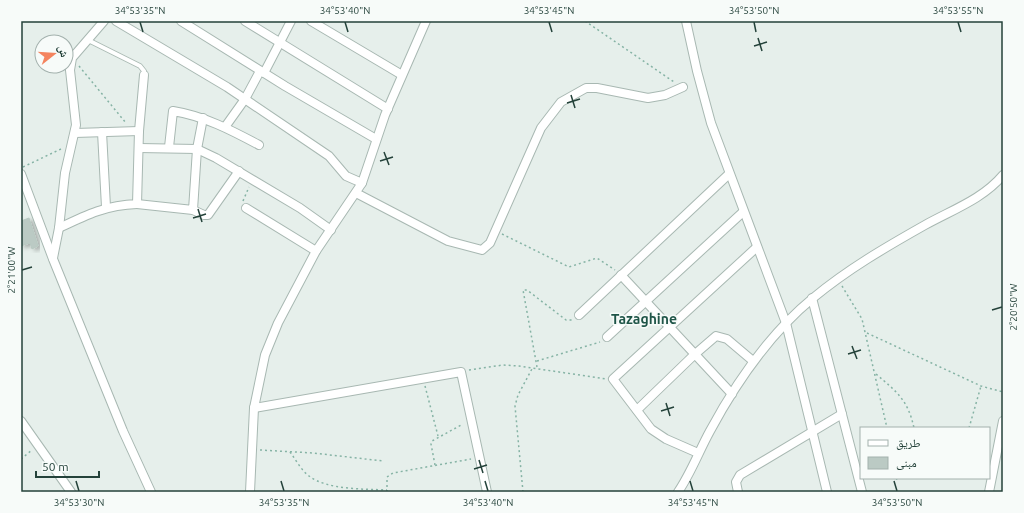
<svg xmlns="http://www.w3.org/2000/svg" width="1024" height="513" viewBox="0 0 1024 513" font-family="Ubuntu,'Noto Naskh Arabic',sans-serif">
<defs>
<filter id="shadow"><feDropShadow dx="3.5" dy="2" stdDeviation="2" flood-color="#0004"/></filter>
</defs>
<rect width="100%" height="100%" fill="#e6efeb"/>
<!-- building -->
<path fill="#bbcac4" stroke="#b8c9c2" filter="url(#shadow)" d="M29,218l9,28 -6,3 -2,-6 -9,3v-25z"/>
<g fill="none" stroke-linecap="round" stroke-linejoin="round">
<defs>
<path id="lane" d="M88,40l52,26 4,5v4"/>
<g id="street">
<path d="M116,21l111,66 102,69 17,20 16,7"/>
<path d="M181,21l104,65 91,53"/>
<path d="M245,21l143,88"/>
<path d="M311,21l91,54"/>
<path d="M686,21l11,50 14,52 75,200 41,169"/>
<path d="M264,73l27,-52"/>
<path d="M225,127l20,-28 15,-28"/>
<path d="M102,132l4,75"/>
<path d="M75,133l64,-2"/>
<path d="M169,147l4,-36c31,5 58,19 86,34"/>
<path d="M139,148l58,1 19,9 84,50 31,22"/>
<path d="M21,174l32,85 70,172 28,61"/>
<path d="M356,193l92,48 34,9 8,-7 51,-115 20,-26 25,-14h11l51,10 17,-3 18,-8"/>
<path d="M137,204l56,6 4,-61 6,-31"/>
<path d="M246,208l70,43"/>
<path d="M193,210l11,5h4l31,-44"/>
<path d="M59,228c27,-13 47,-23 78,-24l2,-73 5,-56"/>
<path d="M53,258l6,-30 6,-55 11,-48 -6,-55 2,-12 32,-37"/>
<path d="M621,275l111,119"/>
<path d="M812,298l50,194"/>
<path d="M579,315l150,-141"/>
<path d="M607,337l136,-125"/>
<path d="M254,408l207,-36 26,120"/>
<path d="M637,410l57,-55 22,-19 11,3 26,22"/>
<path d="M21,421l50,71"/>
<path d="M698,453l-32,-14 -15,-10 -38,-50 144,-132"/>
<path d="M250,492l4,-84 11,-53 13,-32 38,-72 46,-68 23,-68 41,-94"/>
<path d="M678,492c13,-19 21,-41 32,-61 27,-50 59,-97 103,-133 35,-29 73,-51 112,-73 27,-15 58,-26 78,-50"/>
<path d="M738,492l-2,-10 4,-7 102,-61"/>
<path d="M989,492l14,-71"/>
</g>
</defs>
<!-- lane casing -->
<use href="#lane" stroke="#a8b8b2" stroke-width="5.5"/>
<!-- street casing -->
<use href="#street" stroke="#a8b8b2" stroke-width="10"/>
<!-- path -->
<g stroke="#86b3a5" stroke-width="1.5" stroke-dasharray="2 3" stroke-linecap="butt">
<path d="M585,21l89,61"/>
<path d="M79,66l47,57"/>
<path d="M23,167l38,-18"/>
<path d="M243,201l6,-14"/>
<path d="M502,234l67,33 28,-9 18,12"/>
<path d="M842,286l20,33 25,109"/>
<path d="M867,333l114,53 22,6"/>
<path d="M537,361l63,-19"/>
<path d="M537,367l-14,-77h4l39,30h7"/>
<path d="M469,370l34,-5 16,1 87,13"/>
<path d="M876,374c21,18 32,26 38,54"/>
<path d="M425,386l13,50"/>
<path d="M969,428l12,-42"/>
<path d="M260,450l53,3 70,8"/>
<path d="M290,452c6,8 11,18 19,24 18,14 56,13 78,14"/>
<path d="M21,459l11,-9"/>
<path d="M435,465l-4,-21 1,-3 31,-17"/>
<path d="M896,478l1,2"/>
<path d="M946,478h4"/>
<path d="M387,492v-15l6,-4 78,-14"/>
<path d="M523,492l-8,-86 3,-11 15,-28"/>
</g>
<!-- lane -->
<use href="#lane" stroke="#fff" stroke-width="4"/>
<!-- street -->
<use href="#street" stroke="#fff" stroke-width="8"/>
</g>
<!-- ticks -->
<path fill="none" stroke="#24423a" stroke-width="1.5" d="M140,22l3,10M345,22l3,10M549,22l3,10M754,22l2,10M958,22l3,10M758,38l4,13M754,46l13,-4M571,95l4,13M567,103l13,-4M384,152l5,13M380,161l13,-4M198,209l4,13M193,218l13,-4M22,270l10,-3M992,310l10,-3M852,346l5,13M848,354l13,-4M666,403l4,13M661,411l13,-4M479,460l4,13M474,469l13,-4M76,481l3,10M281,481l3,10M485,481l3,10M690,481l3,10M894,481l3,10"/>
<g text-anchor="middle" stroke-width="3" stroke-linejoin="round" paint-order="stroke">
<!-- quarter labels -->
<g font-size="14" font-weight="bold" fill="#1f5548" stroke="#f7fbf9">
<text x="644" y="324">Tazaghine</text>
</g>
</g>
<!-- border -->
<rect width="1024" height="513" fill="none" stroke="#f7fbf9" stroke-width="44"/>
<!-- legend -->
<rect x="860" y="427" width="130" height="52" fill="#f7fbf9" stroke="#a3b1ad"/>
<rect x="868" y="440" width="20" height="6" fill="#ffffff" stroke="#a3b1ad"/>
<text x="896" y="447" font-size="12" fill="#24423a">طريق</text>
<rect x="868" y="457" width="20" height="12" fill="#bbcac4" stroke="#a3b1ad"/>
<text x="896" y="467" font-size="12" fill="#24423a">مبنى</text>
<!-- north arrow -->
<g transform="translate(54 54) rotate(73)"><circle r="19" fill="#f7fbf9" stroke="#a3b1ad"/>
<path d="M0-3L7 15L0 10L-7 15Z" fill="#f4845f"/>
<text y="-6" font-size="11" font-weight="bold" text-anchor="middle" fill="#24423a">ش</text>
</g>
<!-- scale -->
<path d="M36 471v6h63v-6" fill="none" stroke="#24423a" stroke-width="2"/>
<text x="42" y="471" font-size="12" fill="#24423a" stroke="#f7fbf9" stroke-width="3" paint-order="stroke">50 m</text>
<rect x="22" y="22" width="980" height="469" fill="none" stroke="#24423a" stroke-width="1.5"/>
<g font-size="10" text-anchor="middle" fill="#24423a">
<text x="140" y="14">34°53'35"N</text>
<text x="345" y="14">34°53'40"N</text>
<text x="549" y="14">34°53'45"N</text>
<text x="754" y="14">34°53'50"N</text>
<text x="958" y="14">34°53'55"N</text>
<text transform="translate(11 270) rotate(-90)" y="4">2°21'00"W</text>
<text transform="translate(1013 307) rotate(-90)" y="4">2°20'50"W</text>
<text x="79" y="506">34°53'30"N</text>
<text x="284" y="506">34°53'35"N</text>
<text x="488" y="506">34°53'40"N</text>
<text x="693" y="506">34°53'45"N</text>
<text x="897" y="506">34°53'50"N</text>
</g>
</svg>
